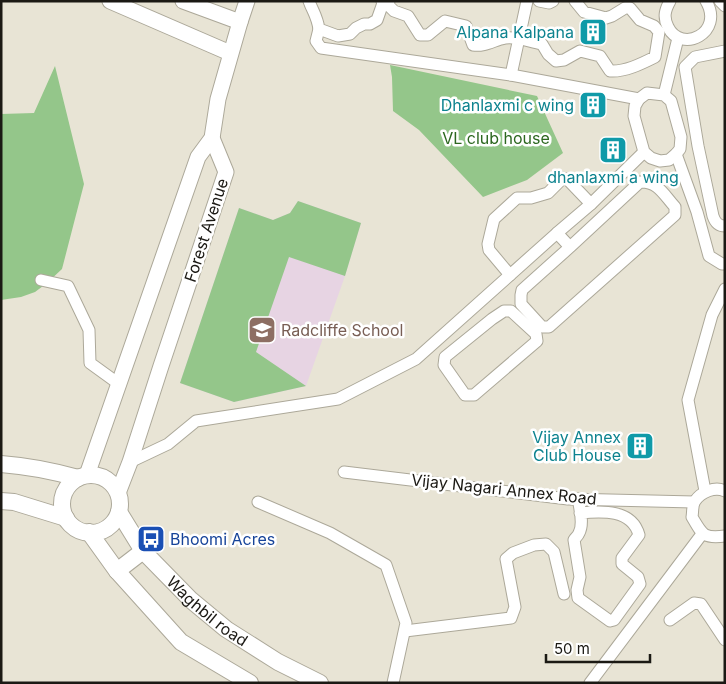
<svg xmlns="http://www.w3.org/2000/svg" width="726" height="684" viewBox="0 0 726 684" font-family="Inter,sans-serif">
<rect width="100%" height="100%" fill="#e8e4d5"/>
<!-- education -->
<path fill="#e7d4e3" d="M298,201l63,22 -16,53 -39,110 -72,16 -54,-19 59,-175 34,12 17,-7z"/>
<!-- green -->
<g fill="#94c68a">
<path d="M390,65l147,31 26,57 -36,27 -44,17 -64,-67 -26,-19 -1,-34z"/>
<path d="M55,66l29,118 -22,85 -15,14 -12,9 -14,5 -20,3v-186l33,-1z"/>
<path d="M298,201l63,22 -16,53 -56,-19 -33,95 50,34 -72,16 -54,-19 59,-175 34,12 17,-7z"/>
</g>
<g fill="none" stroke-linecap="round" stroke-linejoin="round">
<defs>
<g id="minor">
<path d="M309,1c4,11 8,15 10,28l19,7 12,-2 6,-6 8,-4h6l7,-4 6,-17 -1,-2"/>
<path d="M389,1l-1,4 6,6 14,5 12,19h8l17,-14 21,5 7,19c12,2 21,-5 32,-7 12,-2 25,4 37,6l6,10 8,7 8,-1 16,-9 20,5 10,15c15,1 31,-7 45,-14l4,-25 -5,-6 -14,-6 -10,-12h-5l-13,8 -6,2 -22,-6 -9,-11"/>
<path d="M539,1l10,2 4,-2"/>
<path d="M670,1c-5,9 -7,16 -2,26 13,27 57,6 38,-26"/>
<path d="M720,1l5,5"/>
<path d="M319,29l-3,12 5,7 190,27 128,24"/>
<path d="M725,51l-30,6 -10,10 13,79 15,70c2,6 5,10 12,10"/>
<path d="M511,75l16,-74"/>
<path d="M647,93l17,2 7,6 10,36 -1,12 -4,5 -7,6 -9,1 -9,-3 -7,-6 -10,-36 1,-10 4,-7z"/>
<path d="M664,95l14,-57"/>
<path d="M676,154l21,58 12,44 13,8h3"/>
<path d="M557,233l13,14 -48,43 -1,5v9l21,23h7l126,-112v-8c-11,-12 -17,-26 -35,-25l-70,65"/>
<path d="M510,275l-21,-25 -1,-6 6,-25 23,-21h14l17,-5 15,-15 5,2 23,24"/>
<path d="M41,280l27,6 21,44 1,33 29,21"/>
<path d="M504,311h7l25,23 1,7 -63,54h-9l-21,-30 1,-8 47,-38z"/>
<path d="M130,462l38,-18 28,-23 142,-22 78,-40 141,-126 34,-29 53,-52"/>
<path d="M344,472l224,27 126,3"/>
<path d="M705,491l-17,-91 24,-85 13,-26"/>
<path d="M725,491c-10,-5 -24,1 -30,10 -3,4 -2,11 -3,16 10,17 11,22 33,19"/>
<path d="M578,499c2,10 6,25 1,34 -1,3 -4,5 -5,7l6,37 -3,13 1,8 32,23 4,-1 26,-36 -2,-7 -16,-13v-6l17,-23c-7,-26 -37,-24 -59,-22"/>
<path d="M258,502l72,31 56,32 20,58 -13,60"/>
<path d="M670,620l24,-17 7,1 24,36"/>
<path d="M405,631l106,-13 4,-11 -9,-48 7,-6 21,-8 12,-1 8,8 10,42"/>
<path d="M590,683l112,-149"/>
</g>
<g id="tertiary">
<path d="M110,1l120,52"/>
<path d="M183,1l57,21"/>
<path d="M87,475l111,-318 14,-19 6,-39 22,-77 7,-21"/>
<path d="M118,493l12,-31 31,-96 65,-194 -14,-34"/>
</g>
<g id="secondary">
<path d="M1,464c26,2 52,7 77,14"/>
<circle cx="91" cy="504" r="29"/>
<path d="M1,501l13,1 52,16"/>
<path id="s1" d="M119,512l24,39 48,49 35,29 52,33 42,21"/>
<path d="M89,532l28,39 64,71 69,41"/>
<path d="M117,571l26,-20"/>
</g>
</defs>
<!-- minor casing -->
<use href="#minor" stroke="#aca899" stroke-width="13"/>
<!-- tertiary casing -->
<use href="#tertiary" stroke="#aca899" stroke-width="17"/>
<!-- secondary casing -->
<use href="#secondary" stroke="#aca899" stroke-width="18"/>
<!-- minor -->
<use href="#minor" stroke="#fff" stroke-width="11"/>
<!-- tertiary -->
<use href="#tertiary" stroke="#fff" stroke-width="15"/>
<!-- secondary -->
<use href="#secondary" stroke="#fff" stroke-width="16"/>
</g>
<!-- icons -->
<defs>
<symbol id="building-square" viewBox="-11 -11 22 22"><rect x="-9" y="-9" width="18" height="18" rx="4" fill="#0f9aa8" stroke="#fff"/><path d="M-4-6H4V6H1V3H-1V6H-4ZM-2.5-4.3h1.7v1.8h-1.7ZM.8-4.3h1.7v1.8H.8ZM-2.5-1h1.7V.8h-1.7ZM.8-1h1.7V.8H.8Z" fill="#fff"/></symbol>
<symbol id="school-square" viewBox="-11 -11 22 22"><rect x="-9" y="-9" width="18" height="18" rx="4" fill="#8d6e63" stroke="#fff"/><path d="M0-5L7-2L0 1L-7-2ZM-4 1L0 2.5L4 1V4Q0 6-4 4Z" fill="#fff"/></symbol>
<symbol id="bus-square" viewBox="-11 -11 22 22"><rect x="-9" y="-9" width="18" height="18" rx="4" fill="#1a4fb4" stroke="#fff"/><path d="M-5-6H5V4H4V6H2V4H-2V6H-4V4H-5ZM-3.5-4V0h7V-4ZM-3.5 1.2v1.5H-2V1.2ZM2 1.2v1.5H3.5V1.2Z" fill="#fff"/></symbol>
</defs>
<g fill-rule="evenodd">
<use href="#building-square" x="577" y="16" width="32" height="32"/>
<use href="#building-square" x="577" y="89" width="32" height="32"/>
<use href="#building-square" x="597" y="134" width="32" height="32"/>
<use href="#school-square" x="246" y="314" width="32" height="32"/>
<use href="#building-square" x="624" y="430" width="32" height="32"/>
<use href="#bus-square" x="135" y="523" width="32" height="32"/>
</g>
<g text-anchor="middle" stroke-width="5" stroke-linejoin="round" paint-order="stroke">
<!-- culture labels -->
<g font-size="16" fill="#0d838f" stroke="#fff" text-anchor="end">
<text x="574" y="38">Alpana Kalpana</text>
<text x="574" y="111">Dhanlaxmi c wing</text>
<text x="613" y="183" text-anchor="middle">dhanlaxmi a wing</text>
<text x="621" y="443">Vijay Annex<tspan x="621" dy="18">Club House</tspan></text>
</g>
<!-- park labels -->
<g font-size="16" fill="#2c671f" stroke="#fff">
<text x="496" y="144">VL club house</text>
</g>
<!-- street labels -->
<g font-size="16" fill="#1b1914" stroke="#fff">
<text transform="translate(206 230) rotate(-72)" y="6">Forest Avenue</text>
<text transform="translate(504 489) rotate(6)" y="6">Vijay Nagari Annex Road</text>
<text dy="6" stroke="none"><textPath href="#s1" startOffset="134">Waghbil road</textPath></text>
</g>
<!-- education labels -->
<g font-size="16" fill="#785e54" stroke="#fff" text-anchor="start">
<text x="281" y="336">Radcliffe School</text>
</g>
<!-- transit labels -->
<g font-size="16" fill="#164399" stroke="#fff" text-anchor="start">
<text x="170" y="545">Bhoomi Acres</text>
</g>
</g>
<!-- border -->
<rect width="726" height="684" fill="none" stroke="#1b1914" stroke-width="5"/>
<!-- scale -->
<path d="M546 654v8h104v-8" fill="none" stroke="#1b1914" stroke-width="2.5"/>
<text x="554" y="654" font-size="15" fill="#1b1914" stroke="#ffffff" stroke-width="4" paint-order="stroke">50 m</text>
</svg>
